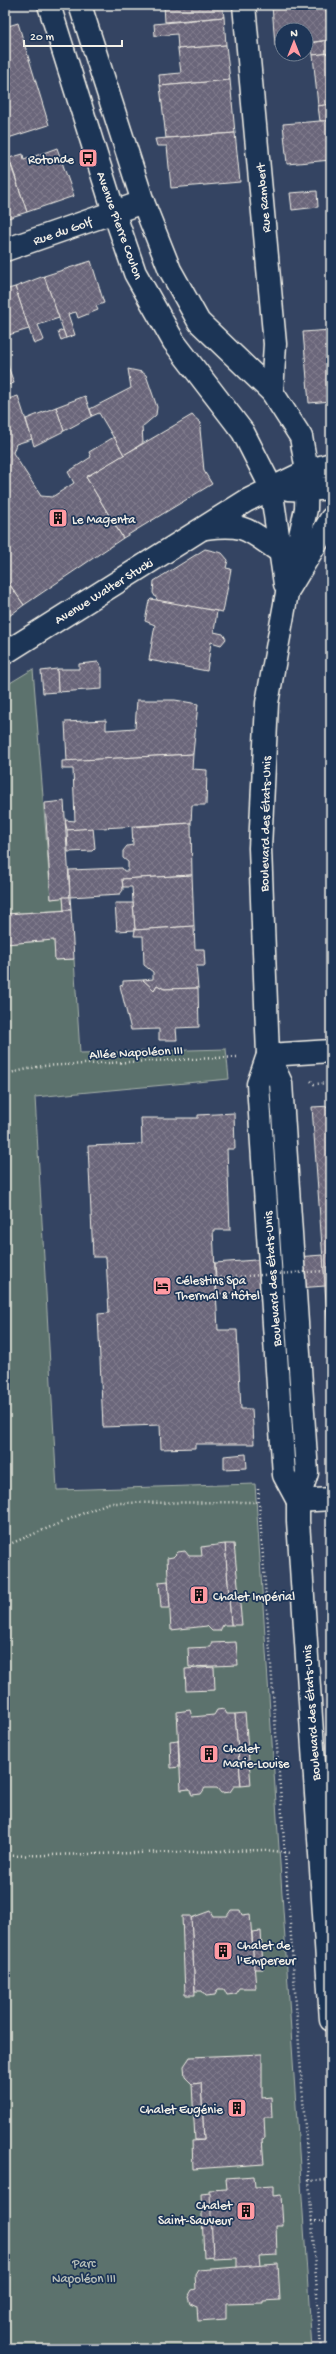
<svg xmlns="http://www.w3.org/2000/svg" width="336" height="2354" viewBox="0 0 336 2354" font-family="'Gochi Hand',sans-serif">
<defs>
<pattern id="building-cross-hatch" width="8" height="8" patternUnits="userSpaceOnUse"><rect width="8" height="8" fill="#6b667a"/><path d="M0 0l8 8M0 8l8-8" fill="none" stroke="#817c8d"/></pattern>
</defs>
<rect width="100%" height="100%" fill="#344462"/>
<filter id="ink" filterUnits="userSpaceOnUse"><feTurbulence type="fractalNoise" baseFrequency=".025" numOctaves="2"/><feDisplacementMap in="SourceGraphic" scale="8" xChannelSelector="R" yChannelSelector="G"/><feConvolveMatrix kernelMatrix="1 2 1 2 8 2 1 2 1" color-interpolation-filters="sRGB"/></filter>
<g filter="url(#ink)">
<!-- green -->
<g fill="#5c726d" stroke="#a8b2aa">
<path d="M33,669l18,230 12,-2 1,13 -59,4v-228z"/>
<path d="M54,940l1,20 19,-1 6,94 146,-4 3,30 -194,18 22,393 198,-6 57,865h-307v-1405z"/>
</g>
<!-- building -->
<g fill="url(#building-cross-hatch)" stroke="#f4f1e8">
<path d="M164,5h58l2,12 -59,5z"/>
<path d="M272,5h54l3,35 -23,3v-13h-24v15l-7,1z"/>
<path d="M224,17l2,28 -48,4 -1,-15 -22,2 -1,-12z"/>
<path d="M18,23l31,102 -44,14v-112z"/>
<path d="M329,40h2v13l-18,2 -2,-12z"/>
<path d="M226,45l4,35 -70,6 -1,-11 22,-2 -3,-24z"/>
<path d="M331,53v51l-13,2 -5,-51z"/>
<path d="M230,80l5,53 -69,5 -6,-52z"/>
<path d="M331,104v17h-11l-2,-15z"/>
<path d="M320,121h11v11h-2l2,28 -44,4 -4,-40z"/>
<path d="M235,133l5,49 -69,6 -4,-42h-10l-2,-7z"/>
<path d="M57,148l17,48 -47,16 -18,-54 14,-4 1,6z"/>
<path d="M9,160l18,52 -22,7v-57z"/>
<path d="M317,191l1,16 -26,3 -2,-17z"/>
<path d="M91,261l13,42 -8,3 2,4 -20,8 -2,-6 -8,2 7,21 -9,3 -22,-62z"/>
<path d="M44,276l15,42 -21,7 6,15 -10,4 -19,-57z"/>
<path d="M15,287l14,42 -24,7v-46z"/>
<path d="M63,330l3,8 -5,2 -3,-8z"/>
<path d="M331,330v71l-22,2 -6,-71z"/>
<path d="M5,358l9,25 -9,3z"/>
<path d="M128,369l14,3 4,3 11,32 -1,8 -14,12 1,16 -19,12 -25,-42 -7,3 -2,-7 41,-21z"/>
<path d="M18,396l14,43 -16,5 -3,9 28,43 11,1 22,-14 -6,-11 23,-15 -2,-5 25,-15 10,18 -38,22 37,61 -99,67 -19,-27v-178z"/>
<path d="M85,396l7,20 -28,15 -8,-24z"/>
<path d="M56,407l8,24 -30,15 -8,-27z"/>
<path d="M192,415l9,8 -1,6 4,42 8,13 -89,54 -37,-61z"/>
<path d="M205,549l17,4 6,7 -2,8 5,1 -8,43 -65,-11 -5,-8 1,-12z"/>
<path d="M5,578l19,27 -19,14z"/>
<path d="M151,599l66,12 -3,21 9,2 3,5 -5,6 -10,-3 -4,29 -58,-11 6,-35 -10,-4 4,-20z"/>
<path d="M98,662l4,6v21l-44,3 -1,-23h22v-5z"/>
<path d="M57,669l1,23 -15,1 -2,-22z"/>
<path d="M137,700h38l23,4 -5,50 -126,7 -2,-39 41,-2v10l29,-2z"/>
<path d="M193,754l-1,15 15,1 -1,35h-14l-1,18 -124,7 -2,-10 10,1 -2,-52h-11v-8z"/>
<path d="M64,801l6,96 -19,2 -6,-96z"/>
<path d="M191,823l1,52 -70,4 1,11 -3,4 -50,3 -1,-27 53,-2 2,3h4v-9l-5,-4v-7l4,-5 6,-1 -1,-18z"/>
<path d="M93,828l2,20 -3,3 -24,1 -1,-22z"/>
<path d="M192,875l2,51 -59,4 -3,-43h-9l-1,-8z"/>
<path d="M63,897h7l1,13h-7z"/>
<path d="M115,903h18l2,27 -18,1z"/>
<path d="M71,910l3,49 -19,1 -1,-20 -49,4v-30z"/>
<path d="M194,926l1,23h9l1,17h-9l2,22 -34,1 -7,-4 -3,5 -11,-10 10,-1v-7l-9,-7 -1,-29h-9l1,-6z"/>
<path d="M143,980l11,10 3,-5 7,4 34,-1 1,39 -23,1 1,12h-18v-11l-28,1 -11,-44 3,-1v-4z"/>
<path d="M331,1106v265l-19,-264z"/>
<path d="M234,1113l1,36h-8l3,81h-17l5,100h19l4,79h11l2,35h-59v4l-34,1 -1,-24 -57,2 -5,-113 11,-1 -3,-56h-13l-5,-111 54,-2 -1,-26h57v-3z"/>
<path d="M323,1255l2,31 -108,8 -2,-31z"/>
<path d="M246,1454l1,14 -23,1v-13z"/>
<path d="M225,1544h9l8,81h-11z"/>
<path d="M225,1544l6,81h-8l-3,6h-8l-5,-5 -36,4 -4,-72 6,-1 5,-5 7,-1 4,5h13l-1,-9z"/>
<path d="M168,1581l2,27h-9l-2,-26z"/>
<path d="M236,1642l2,23 -49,2 -1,-19 23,-1v-4z"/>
<path d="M214,1667l1,23 -29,1 -1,-22z"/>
<path d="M224,1709l3,5h8l6,72h-7l-4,6 -9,1 -4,-5h-12l-4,6 -9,1 -3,-6 -8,1 -4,-78 13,-2 2,7 22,-2 3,-5z"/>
<path d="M245,1713l6,72 -10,1 -6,-72z"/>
<path d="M178,1740l1,27 -8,1 -1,-27z"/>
<path d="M231,1910h9l2,5 8,-1 6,74h-17l-4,6 -8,1 -3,-6h-6l-3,6 -9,1 -4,-5h-7l-4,-73 19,-7 3,5h14z"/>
<path d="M182,1916h9l4,79h-10z"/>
<path d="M261,1931l2,38h-9l-2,-37z"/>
<path d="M262,2054v44l9,-1 1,20h-8l1,21 -3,1 2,25 -71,5 -1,-28 12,-1 -3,-57 -9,1 -7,-7 -1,-11 6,-9z"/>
<path d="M201,2083l3,57h-9l-3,-56z"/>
<path d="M254,2176l1,11 18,-1v10l8,-1 2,31h-7l1,29 -18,1 1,10 -23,2v-10l-24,1 -4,-69 18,-1 -1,-11z"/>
<path d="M210,2193l3,64 -9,1 -3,-64z"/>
<path d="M278,2264l2,36 -17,1v2l-37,1v15l-28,2 -1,-14 -7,-3 -2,-7 4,-7 4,-1 -1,-14 3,-5z"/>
</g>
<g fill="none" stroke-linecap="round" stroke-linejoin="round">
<defs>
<g id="minor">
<path d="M244,5l31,339 -3,48"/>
<path d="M5,250l138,-48"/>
<path d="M288,489l19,1 24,-2"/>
<path d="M205,528c40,-5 42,1 74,23"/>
<path d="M290,587l41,-68"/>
<path d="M5,653l241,-152 61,-30 24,-7"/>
<path d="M268,1055l63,-4"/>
<path d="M298,1501l33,-2"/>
</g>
<g id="major">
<path d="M49,5l65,207 21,61 39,69 69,90 28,55 14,97"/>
<path d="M80,5l63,197 27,68 29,52 73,70 29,45 6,34 -1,38 -19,84 -20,110 -7,145 8,207 -10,29 26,391 14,26"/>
<path d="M268,1055l13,28 26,390 -9,28v20l33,499"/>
</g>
</defs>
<!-- minor casing -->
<use href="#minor" stroke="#f4f1e8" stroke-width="25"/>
<!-- major casing -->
<use href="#major" stroke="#f4f1e8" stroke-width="25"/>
<!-- path -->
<g stroke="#f4f1e8" stroke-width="2.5" stroke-dasharray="1 3" stroke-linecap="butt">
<path d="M5,1074l37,-8 196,-9"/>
<path d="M311,1081l3,3 17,-1"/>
<path d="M258,1489l51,692"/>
<path d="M5,1546l103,-43 151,-1"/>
<path d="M5,1856l260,-6 26,3"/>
<path d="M5,2211v29"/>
<path d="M311,2221l20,1"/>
<path d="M321,2349l-12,-168 22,-1"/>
</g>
<!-- minor -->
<use href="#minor" stroke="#1d3557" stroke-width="22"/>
<!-- major -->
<use href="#major" stroke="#1d3557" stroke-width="22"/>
<!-- path-bridge -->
<path stroke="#f4f1e8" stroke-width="2.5" stroke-dasharray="1 3" stroke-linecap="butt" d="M216,1278l108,-7"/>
</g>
</g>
<!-- icons -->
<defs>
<symbol id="bus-square" viewBox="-11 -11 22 22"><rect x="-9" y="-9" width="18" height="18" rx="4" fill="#ff9aa2" stroke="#1d3557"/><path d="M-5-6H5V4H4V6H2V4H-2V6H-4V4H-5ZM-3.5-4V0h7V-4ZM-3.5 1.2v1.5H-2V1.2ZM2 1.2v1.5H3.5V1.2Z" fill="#111"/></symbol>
<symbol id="building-square" viewBox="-11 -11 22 22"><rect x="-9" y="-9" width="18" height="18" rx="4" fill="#ff9aa2" stroke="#1d3557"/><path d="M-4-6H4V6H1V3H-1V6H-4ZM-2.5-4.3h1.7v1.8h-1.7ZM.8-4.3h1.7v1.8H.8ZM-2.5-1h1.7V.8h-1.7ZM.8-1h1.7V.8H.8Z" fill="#111"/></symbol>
<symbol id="hotel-square" viewBox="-11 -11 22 22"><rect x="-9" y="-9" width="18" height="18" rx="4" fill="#ff9aa2" stroke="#1d3557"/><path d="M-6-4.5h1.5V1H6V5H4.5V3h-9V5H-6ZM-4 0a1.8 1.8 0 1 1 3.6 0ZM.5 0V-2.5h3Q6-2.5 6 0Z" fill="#111"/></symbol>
</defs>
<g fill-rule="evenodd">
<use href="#bus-square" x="77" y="147" width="22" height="22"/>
<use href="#building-square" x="47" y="507" width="22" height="22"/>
<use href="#hotel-square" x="151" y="1275" width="22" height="22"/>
<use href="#building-square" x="188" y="1584" width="22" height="22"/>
<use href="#building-square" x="198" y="1743" width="22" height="22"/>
<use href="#building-square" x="212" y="1940" width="22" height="22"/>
<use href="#building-square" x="226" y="2097" width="22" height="22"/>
<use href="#building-square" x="235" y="2200" width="22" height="22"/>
</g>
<g text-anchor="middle" stroke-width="3.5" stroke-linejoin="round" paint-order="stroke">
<!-- poi labels -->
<g font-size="13" fill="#f4f1e8" stroke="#1d3557" text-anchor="start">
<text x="74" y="163" text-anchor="end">Rotonde</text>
<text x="72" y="523">Le Magenta</text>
<text x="176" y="1284">Célestins Spa<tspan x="176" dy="15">Thermal &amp; Hôtel</tspan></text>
<text x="213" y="1600">Chalet Impérial</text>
<text x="223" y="1752">Chalet<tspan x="223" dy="15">Marie-Louise</tspan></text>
<text x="237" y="1949">Chalet de<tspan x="237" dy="15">l'Empereur</tspan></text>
<text x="223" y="2113" text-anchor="end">Chalet Eugénie</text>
<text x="232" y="2209" text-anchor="end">Chalet<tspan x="232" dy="15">Saint-Sauveur</tspan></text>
</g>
<!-- street labels -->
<g font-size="13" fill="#f4f1e8" stroke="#1d3557">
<text transform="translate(262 198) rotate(-95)" y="5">Rue Rambert</text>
<text transform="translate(121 225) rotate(70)" y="5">Avenue Pierre Coulon</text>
<text transform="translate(62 230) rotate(-19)" y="5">Rue du Golf</text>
<text transform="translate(103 590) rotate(-32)" y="5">Avenue Walter Stucki</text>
<text transform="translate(264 824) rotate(-89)" y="5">Boulevard des États-Unis</text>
<text transform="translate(136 1051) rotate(-3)" y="5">Allée Napoléon III</text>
<text transform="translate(271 1279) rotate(-94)" y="5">Boulevard des États-Unis</text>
<text transform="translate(310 1713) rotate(-94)" y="5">Boulevard des États-Unis</text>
</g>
<!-- park labels -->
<g font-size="13" fill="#b7beb7" stroke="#1d3557">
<text x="84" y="2267">Parc<tspan x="84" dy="15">Napoléon III</tspan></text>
</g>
</g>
<!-- margin -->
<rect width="336" height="2354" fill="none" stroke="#1d3557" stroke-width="20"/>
<rect x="10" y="10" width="316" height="2334" fill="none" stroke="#f4f1e8" stroke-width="1.5" filter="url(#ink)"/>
<!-- north arrow -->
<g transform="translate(294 42)"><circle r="19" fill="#1d3557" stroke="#738091"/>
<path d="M0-3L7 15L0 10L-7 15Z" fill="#ff9aa2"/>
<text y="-6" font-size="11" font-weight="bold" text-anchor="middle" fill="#f4f1e8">N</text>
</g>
<!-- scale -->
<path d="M24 40v6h98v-6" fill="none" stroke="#f4f1e8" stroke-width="2"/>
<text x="30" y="40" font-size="12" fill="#f4f1e8" stroke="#1d3557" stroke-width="3" paint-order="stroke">20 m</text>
</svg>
